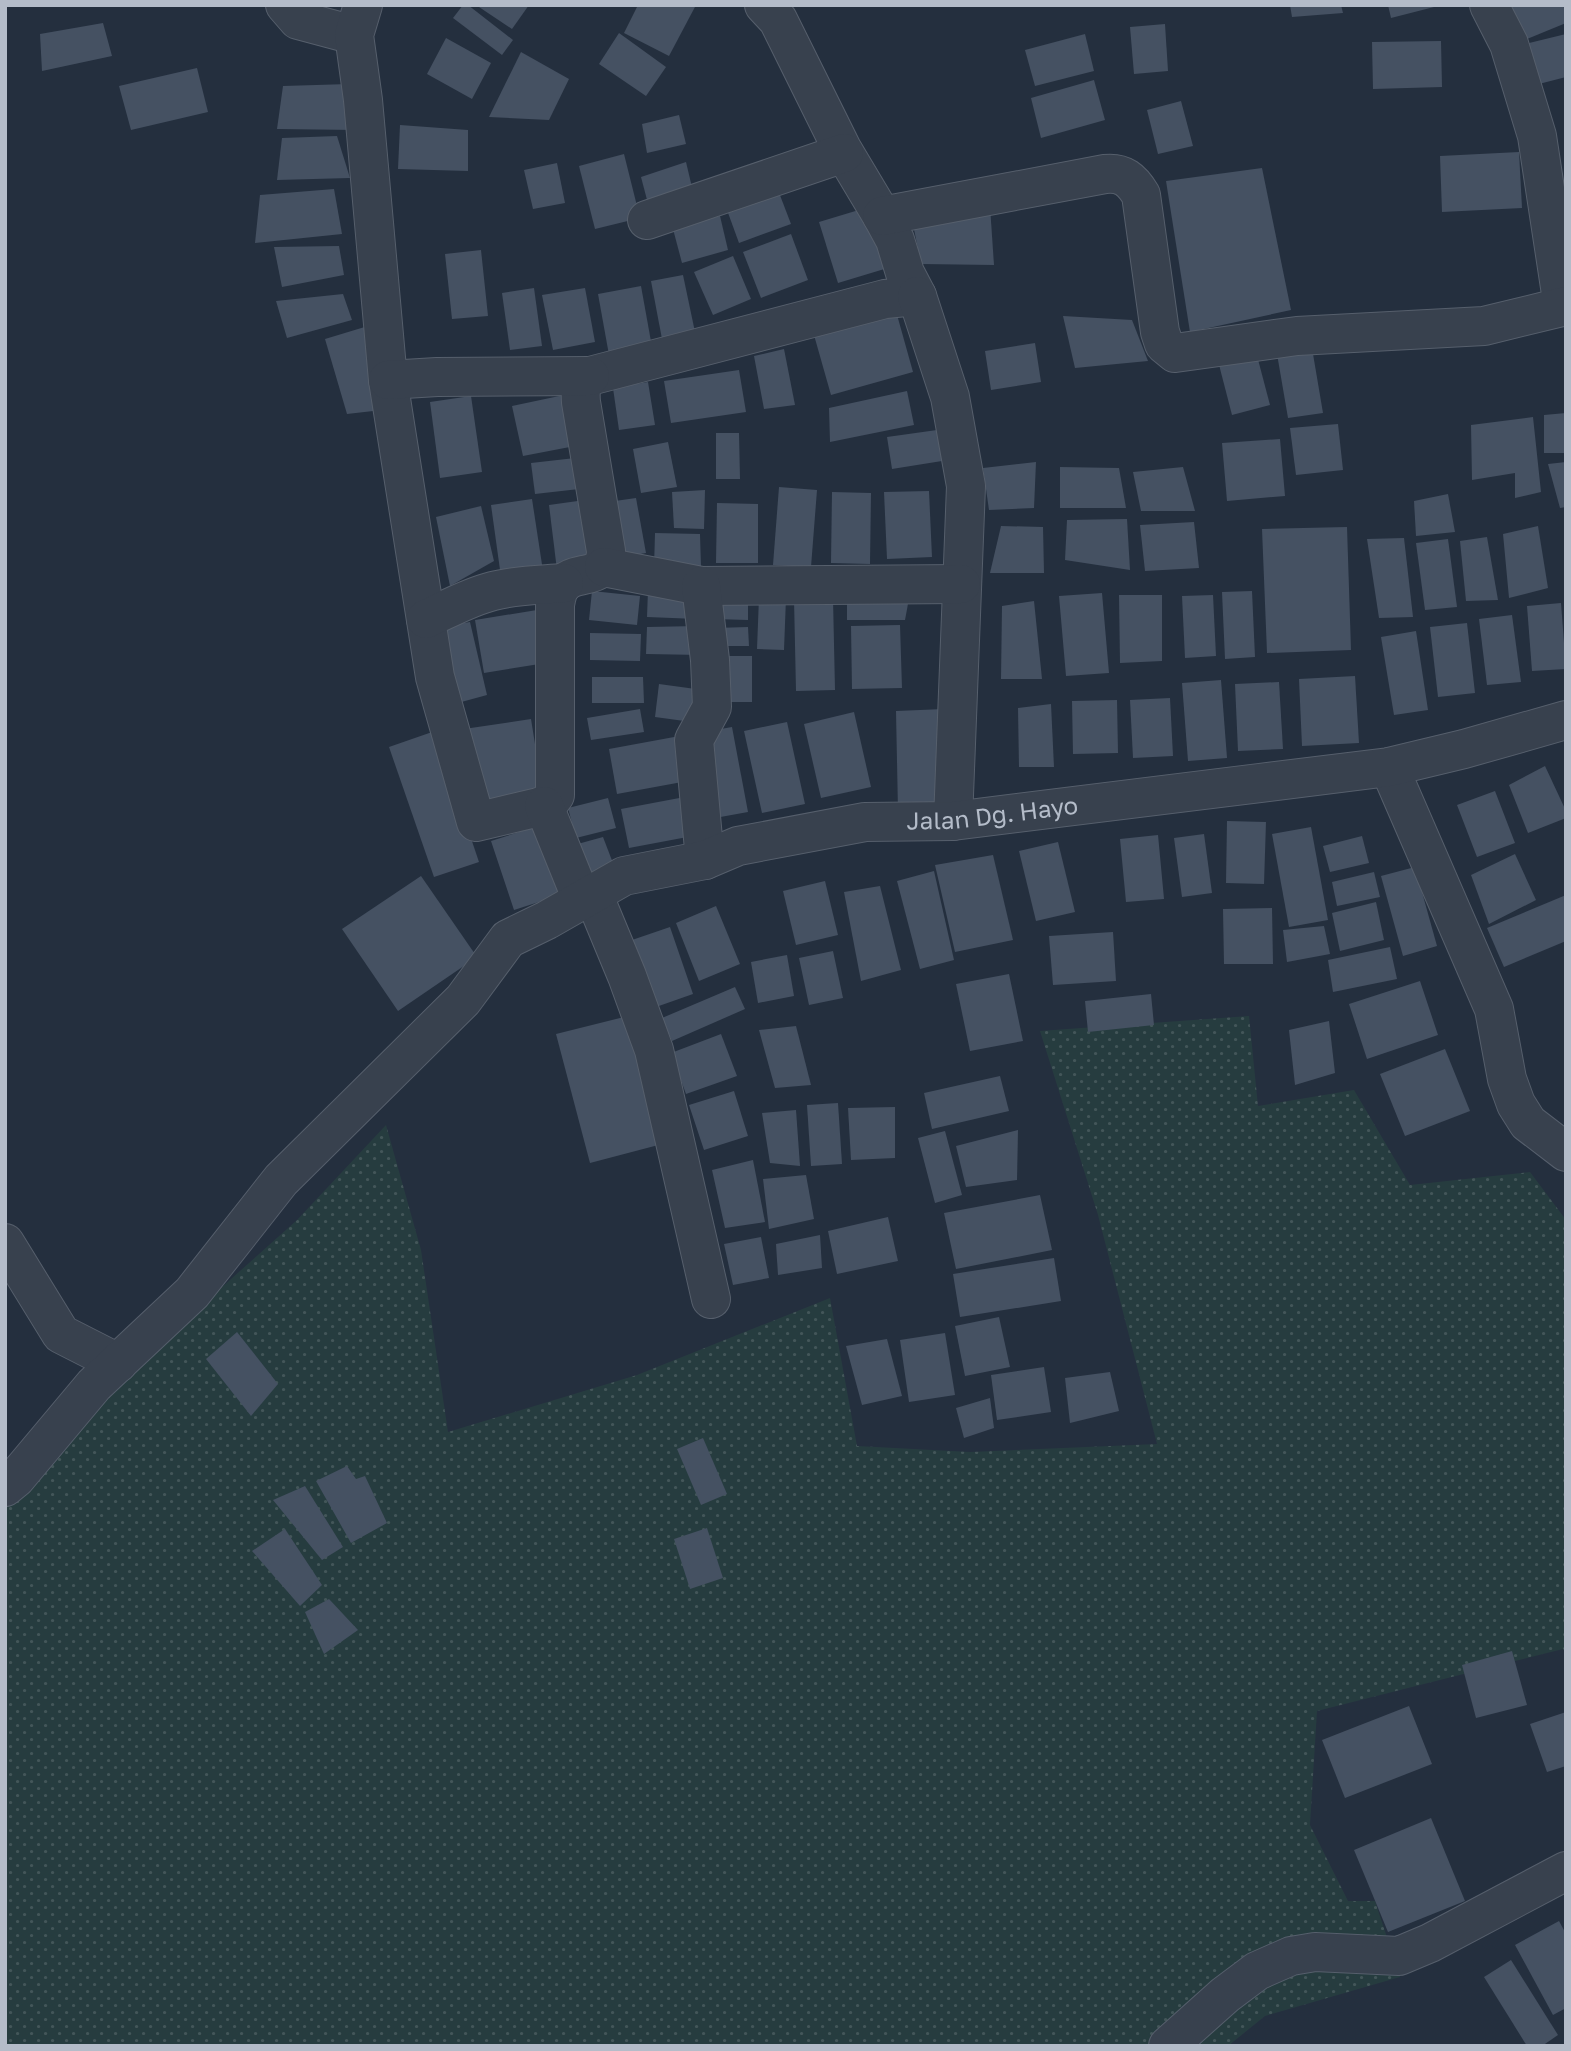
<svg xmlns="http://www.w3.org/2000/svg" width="1571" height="2051" viewBox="0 0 1571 2051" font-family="'Golos Text',sans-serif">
<defs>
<pattern id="grass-dots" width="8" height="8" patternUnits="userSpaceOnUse" patternTransform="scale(1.75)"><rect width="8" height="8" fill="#263c3f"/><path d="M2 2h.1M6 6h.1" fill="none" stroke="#435659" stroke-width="1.8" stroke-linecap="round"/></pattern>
</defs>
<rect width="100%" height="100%" fill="#242f3e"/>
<!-- grass -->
<path fill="url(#grass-dots)" d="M1249,1016l9,90 96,-16 56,95 120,-13 36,48v433l-3,-4 -246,62 -7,114 38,76h27l25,76 -135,39 -37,30h-1223v-544l178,-180 114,-102 89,-95 35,125 27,182 189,-57 193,-77 27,148 113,6 187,-8 -59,-229 -58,-184z"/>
<!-- building -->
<g fill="#455162">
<path d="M463,5h5l45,35 -11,15 -49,-37z"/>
<path d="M476,5h53l-17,24z"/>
<path d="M638,5h58l-27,51 -45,-23z"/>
<path d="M1290,5h51l2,8 -51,4z"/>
<path d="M1388,5h50v1l-47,12z"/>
<path d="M1505,5h58l3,8v10l-46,19z"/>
<path d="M103,23l9,33 -70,15 -2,-37z"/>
<path d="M1165,24l3,47 -34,3 -4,-47z"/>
<path d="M619,33l47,34 -20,29 -47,-32z"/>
<path d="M1085,34l9,37 -59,15 -10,-36z"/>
<path d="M1566,34v43l-31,8 -10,-41z"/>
<path d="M446,38l45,25 -19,36 -45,-25z"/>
<path d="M1441,41l1,46 -69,2 -1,-47z"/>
<path d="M521,52l48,27 -20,41 -60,-3z"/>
<path d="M197,68l11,44 -77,18 -12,-44z"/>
<path d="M1094,80l11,40 -64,18 -10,-40z"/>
<path d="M349,84l7,46 -79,-1 6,-43z"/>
<path d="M1181,101l12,45 -35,8 -11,-44z"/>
<path d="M679,115l7,29 -39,9 -5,-29z"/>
<path d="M400,125l68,5v41l-70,-2z"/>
<path d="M337,136l13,42 -73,2 5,-42z"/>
<path d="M1519,152l3,56 -80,4 -2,-56z"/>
<path d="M624,154l16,64 -45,11 -16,-63z"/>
<path d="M686,162l9,38 -44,15 -10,-38z"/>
<path d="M557,163l8,40 -32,6 -9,-39z"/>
<path d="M1262,168l29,142 -101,22 -24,-151z"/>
<path d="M334,189l8,45 -87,9 5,-48z"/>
<path d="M778,190l13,34 -52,19 -12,-33z"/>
<path d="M872,206l19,61 -53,16 -19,-61z"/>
<path d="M990,206l4,59 -73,-1 -8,-40z"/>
<path d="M720,216l8,34 -46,13 -9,-34z"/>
<path d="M791,234l17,46 -47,18 -18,-46z"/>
<path d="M339,246l5,29 -62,12 -8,-40z"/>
<path d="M481,250l7,66 -36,3 -7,-65z"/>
<path d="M733,256l18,43 -38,16 -19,-43z"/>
<path d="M683,275l12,57 -33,7 -11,-58z"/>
<path d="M641,286l11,61 -43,8 -11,-61z"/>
<path d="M534,288l8,58 -32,4 -8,-57z"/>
<path d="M585,288l10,54 -42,8 -11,-55z"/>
<path d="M343,294l9,26 -65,18 -11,-37z"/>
<path d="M894,304l19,68 -82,23 -19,-67z"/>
<path d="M1063,316l69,4 16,41 -73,7z"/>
<path d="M368,326l14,84 -35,4 -22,-75z"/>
<path d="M1035,343l6,39 -50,8 -6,-39z"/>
<path d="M1255,348l15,57 -38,10 -15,-58z"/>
<path d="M1312,348l11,65 -35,5 -11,-64z"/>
<path d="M784,349l11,56 -31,4 -10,-53z"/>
<path d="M739,370l7,42 -75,11 -7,-42z"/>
<path d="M648,382l7,43 -36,5 -6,-42z"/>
<path d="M907,391l7,34 -84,17 -1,-34z"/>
<path d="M564,395l11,51 -52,10 -11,-50z"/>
<path d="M471,396l11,76 -42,6 -10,-76z"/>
<path d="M1566,413v40h-22v-38z"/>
<path d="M1533,417l8,75 -26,6v-25l-43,7 -1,-55z"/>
<path d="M1338,424l5,46 -47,5 -6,-47z"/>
<path d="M937,430l5,31 -50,8 -5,-32z"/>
<path d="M716,433h23l1,46h-24z"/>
<path d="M1280,439l5,57 -58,5 -5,-58z"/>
<path d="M668,442l9,45 -36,6 -8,-44z"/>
<path d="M584,457l4,31 -53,6 -4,-31z"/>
<path d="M1036,462l-2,46 -45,2 -6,-42z"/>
<path d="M1566,462v45l-6,1 -12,-44z"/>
<path d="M1060,467l59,1 7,40h-66z"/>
<path d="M1183,467l12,44h-54l-8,-39z"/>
<path d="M779,487l38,3 -6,77 -38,-2z"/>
<path d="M705,490l-1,39 -30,-1 -2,-36z"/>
<path d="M929,491l3,66 -45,2 -3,-67z"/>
<path d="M832,492l39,1 -1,71 -39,-1z"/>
<path d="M1448,494l7,38 -39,4 -2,-35z"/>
<path d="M636,498l10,55 -28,5 -10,-56z"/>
<path d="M532,499l11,72 -42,6 -10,-72z"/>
<path d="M592,499l9,65 -44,6 -8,-65z"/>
<path d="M717,503l41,1v59h-42z"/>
<path d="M481,506l13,55 -44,25 -14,-69z"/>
<path d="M1127,519l3,51 -65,-10 2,-40z"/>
<path d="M1194,522l5,46 -54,3 -5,-46z"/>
<path d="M1001,526l42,1 1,46h-54z"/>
<path d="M1538,526l10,62 -39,10 -6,-64z"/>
<path d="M1347,527l4,123 -84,3 -5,-124z"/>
<path d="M655,533l45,1 1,33 -47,1z"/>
<path d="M1487,537l11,63 -32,1 -6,-60z"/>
<path d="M1404,538l9,79 -34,1 -12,-79z"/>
<path d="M1448,539l9,68 -32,3 -9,-67z"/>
<path d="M648,590l50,2 -1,27 -50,-2z"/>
<path d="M847,590l63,3 -5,27h-58z"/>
<path d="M592,591l48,5 -3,29 -48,-5z"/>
<path d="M1252,591l3,66 -30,2 -3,-67z"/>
<path d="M1102,593l7,80 -43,3 -7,-80z"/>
<path d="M1119,595h43v66l-42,2z"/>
<path d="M1213,595l3,61 -31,2 -3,-62z"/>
<path d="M759,597l27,1 -2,52 -27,-1z"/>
<path d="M833,598l2,92 -39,1 -2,-92z"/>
<path d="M714,599h34v21l-34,-1z"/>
<path d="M1034,601l8,78h-41l1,-73z"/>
<path d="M1561,603l5,66 -34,2 -5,-65z"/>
<path d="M543,609l9,53 -68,11 -9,-53z"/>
<path d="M1512,615l9,67 -34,3 -8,-66z"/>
<path d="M470,622l17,73 -33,9 -20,-76z"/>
<path d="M1467,623l8,70 -37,4 -8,-70z"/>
<path d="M900,625l2,63 -50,1 -1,-63z"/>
<path d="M698,626l3,29 -55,-1 1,-27z"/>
<path d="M748,627l1,19h-34v-18z"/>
<path d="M1416,631l12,79 -34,5 -13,-78z"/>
<path d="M590,633l51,1 -1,27 -50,-1z"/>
<rect x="721" y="656" width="31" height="46"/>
<path d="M1355,676l4,67 -57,3 -3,-67z"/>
<path d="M592,677h51l1,26h-52z"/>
<path d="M1221,680l6,78 -39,3 -6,-78z"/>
<path d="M1279,682l4,67 -45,2 -3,-67z"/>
<path d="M659,684l44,6 -4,33 -44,-6z"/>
<path d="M1170,698l3,58 -40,2 -3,-58z"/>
<path d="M1117,700l1,53 -45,1 -1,-53z"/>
<path d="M1051,704l3,63h-35l-1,-59z"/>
<path d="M640,709l4,23 -53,8 -4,-22z"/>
<path d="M944,709l3,101 -49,1 -2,-100z"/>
<path d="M854,712l17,75 -50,11 -17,-74z"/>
<path d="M531,719l12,75 -68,10 -11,-75z"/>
<path d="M787,722l18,82 -43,9 -18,-82z"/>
<path d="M732,727l16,85 -33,6 -17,-85z"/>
<path d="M435,731l44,131 -45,15 -45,-130z"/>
<path d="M685,735l8,45 -76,14 -8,-45z"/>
<path d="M1545,766l21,45v7l-38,15 -19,-48z"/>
<path d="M1495,791l20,52 -38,14 -20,-52z"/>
<path d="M690,796l8,39 -69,13 -8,-39z"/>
<path d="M608,798l8,30 -40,10 -8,-30z"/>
<path d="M1227,821l39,1 -2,62 -38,-1z"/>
<path d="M550,822l23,69 -59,19 -23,-69z"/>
<path d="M1311,827l17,93 -39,7 -17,-93z"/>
<path d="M1204,834l8,59 -30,4 -8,-59z"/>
<path d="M1158,835l6,64 -38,3 -6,-63z"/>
<path d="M1362,836l7,27 -39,9 -7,-26z"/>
<path d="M603,837l13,34 -30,9 -12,-35z"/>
<path d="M1058,842l17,70 -39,9 -17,-70z"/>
<path d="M1515,854l21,46 -47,24 -18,-49z"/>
<path d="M993,855l20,85 -58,12 -20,-87z"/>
<path d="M1415,867l22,79 -34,10 -22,-80z"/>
<path d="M934,871l20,89 -34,9 -23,-88z"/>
<path d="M1374,872l6,25 -43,9 -5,-24z"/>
<path d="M421,876l56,81 -79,54 -56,-82z"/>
<path d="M825,881l13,54 -42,10 -13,-54z"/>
<path d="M880,886l21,84 -40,11 -17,-89z"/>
<path d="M1566,895v46l-62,26 -17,-39z"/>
<path d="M1376,902l8,38 -44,11 -8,-38z"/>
<path d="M716,906l24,58 -41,17 -23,-58z"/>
<path d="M1272,908l1,56h-49l-1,-55z"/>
<path d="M1324,926l6,28 -43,8 -4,-32z"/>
<path d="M670,927l23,67 -37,13 -24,-67z"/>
<path d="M1113,932l3,49 -63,4 -4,-49z"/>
<path d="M1390,947l7,32 -64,13 -5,-32z"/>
<path d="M833,951l10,47 -34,7 -10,-47z"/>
<path d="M787,955l7,41 -36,7 -7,-41z"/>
<path d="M1009,974l14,67 -53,10 -14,-67z"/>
<path d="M1420,981l18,54 -71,24 -18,-55z"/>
<path d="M735,987l10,22 -73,32 -10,-23z"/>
<path d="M1151,994l3,31 -66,7 -3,-31z"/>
<path d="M632,1015l34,128 -76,20 -34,-129z"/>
<path d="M1329,1021l6,52 -40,12 -6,-55z"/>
<path d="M796,1026l15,59 -36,3 -16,-58z"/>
<path d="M721,1034l16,42 -51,18 -15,-41z"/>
<path d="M1445,1049l25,62 -65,25 -25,-62z"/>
<path d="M1000,1076l9,35 -77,18 -8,-36z"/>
<path d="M734,1091l14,45 -44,14 -15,-45z"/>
<path d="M838,1103l4,61 -31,2 -4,-61z"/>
<path d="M895,1107v51l-44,2 -3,-52z"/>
<path d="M796,1110l4,56 -30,-3 -8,-50z"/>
<path d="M1018,1130l-1,50 -51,7 -10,-41z"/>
<path d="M945,1131l17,64 -27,8 -17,-65z"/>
<path d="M753,1160l12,62 -40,6 -13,-58z"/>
<path d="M806,1175l8,44 -45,10 -6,-50z"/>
<path d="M1040,1195l12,55 -96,19 -12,-56z"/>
<path d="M888,1217l10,44 -61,13 -9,-43z"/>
<path d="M820,1235l2,33 -44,7 -2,-31z"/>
<path d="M761,1237l8,41 -36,7 -9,-41z"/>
<path d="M1054,1258l7,43 -101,16 -7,-43z"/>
<path d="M999,1317l11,50 -45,9 -10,-50z"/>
<path d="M237,1332l41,52 -27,32 -45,-57z"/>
<path d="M945,1333l10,62 -46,7 -9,-62z"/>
<path d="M887,1339l15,57 -40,9 -16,-59z"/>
<path d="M1044,1367l7,45 -54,8 -6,-45z"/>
<path d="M1110,1372l9,39 -49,12 -5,-45z"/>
<path d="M990,1398l4,30 -30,10 -8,-30z"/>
<path d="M703,1438l24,56 -26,11 -24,-56z"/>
<path d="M347,1466l9,13 9,-3 22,47 -36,20 -35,-62z"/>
<path d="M305,1486l38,61 -21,13 -49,-60z"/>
<path d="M707,1528l16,50 -33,11 -16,-50z"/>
<path d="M285,1529l37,56 -22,21 -48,-55z"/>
<path d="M329,1599l29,31 -34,24 -19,-42z"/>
<path d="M1512,1651l15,54 -51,13 -14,-53z"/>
<path d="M1409,1706l23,58 -87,34 -23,-58z"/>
<path d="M1566,1712v54l-19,6 -17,-48z"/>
<path d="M1431,1818l34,83 -77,31 -34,-82z"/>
<path d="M1559,1921l7,13v74l-13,7 -38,-70z"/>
<path d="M1511,1960l47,75 -16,11h-15l-43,-69z"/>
</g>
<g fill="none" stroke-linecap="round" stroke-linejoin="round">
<defs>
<g id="street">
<path d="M285,5l13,15 56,15"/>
<path d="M363,5l-9,30 9,65 25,280 47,297 41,145 63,-15 10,-4 6,-8v-190c1,-6 2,-12 5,-17 14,-22 45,-3 46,-37l-25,-149c-1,-12 0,-18 9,-26l295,-77 32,-3 -12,-23 -10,-33 -13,-24 -40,-67 -64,-129 -14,-15"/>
<path d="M1489,5l20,39 28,92 26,171"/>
<path d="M882,216l223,-42c18,-2 27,6 36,21l19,137 4,12 11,9 122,-17 187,-10 82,-20"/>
<path d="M647,220l197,-67"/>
<path d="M917,296l33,101 16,89 -13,335"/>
<path d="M388,380l49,-3 153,-1"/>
<path d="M604,567l97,19 260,-2"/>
<path d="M701,586l9,74 2,47 -18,33 11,120"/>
<path d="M426,619c22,-10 43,-22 67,-28 23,-6 47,-6 71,-8"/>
<path d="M1389,767l105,242 13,70 9,25 12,19 38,29"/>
<path d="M544,806l38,94"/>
<path d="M593,894l34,82 27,74 57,249"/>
<path d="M5,1243l56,91 57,29"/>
<path id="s1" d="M5,1487l11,-9 78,-93 98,-92 89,-113 182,-180 45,-61 39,-19 77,-44 81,-16 33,-14 127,-24 88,-1 436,-54 75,-18 102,-29"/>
<path d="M1168,2046l57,-51 32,-24 34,-15 24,-4 84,4 31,-13 136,-72"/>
</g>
</defs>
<!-- street casing -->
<use href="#street" stroke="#565f6c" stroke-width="40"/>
<!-- street -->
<use href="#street" stroke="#38414e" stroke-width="38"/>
</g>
<g text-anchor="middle" stroke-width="7" stroke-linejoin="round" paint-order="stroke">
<!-- street labels -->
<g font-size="24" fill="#b4bcc9" stroke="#1d2633">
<text dy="8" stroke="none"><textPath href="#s1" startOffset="1253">Jalan Dg. Hayo</textPath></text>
</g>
</g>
<!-- border -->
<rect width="1571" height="2051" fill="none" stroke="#b4bcc9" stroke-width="14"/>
</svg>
